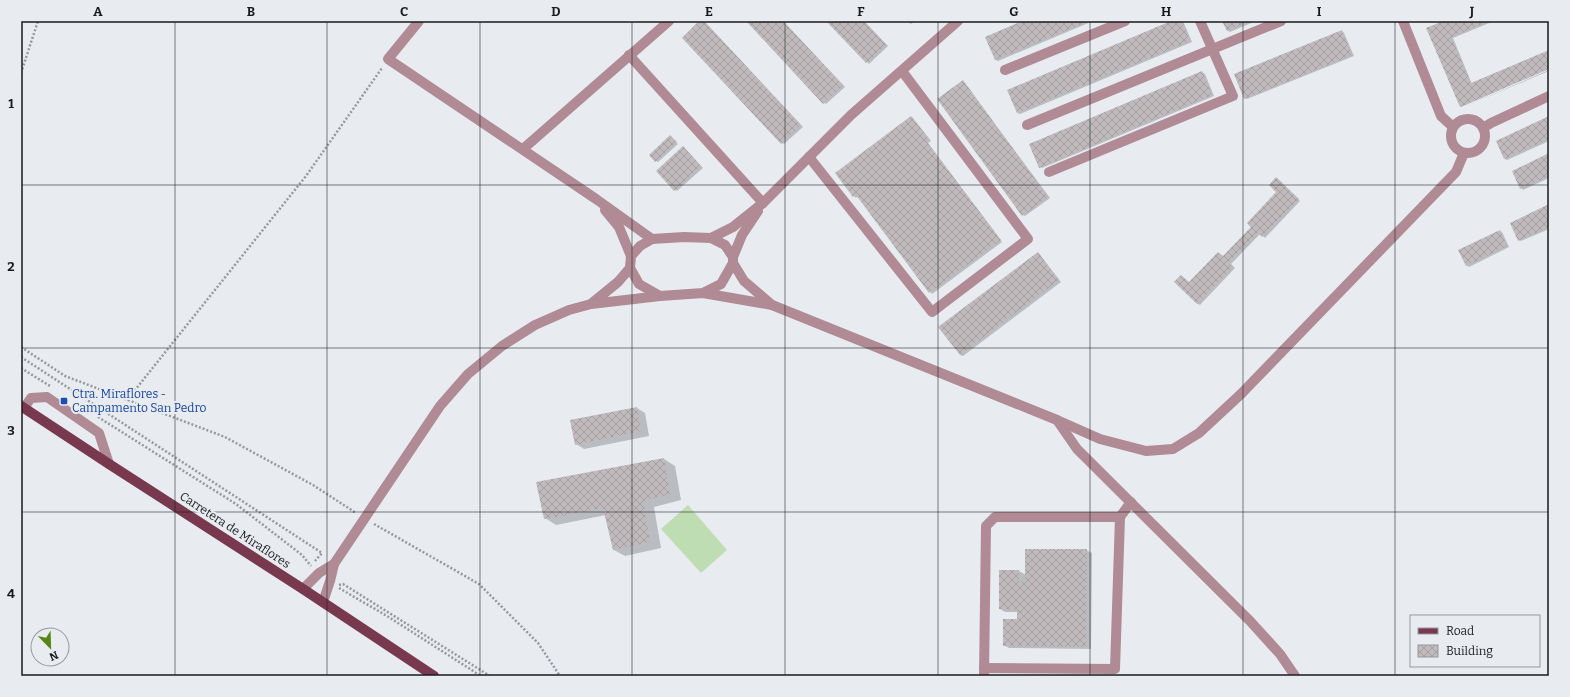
<svg xmlns="http://www.w3.org/2000/svg" width="1570" height="697" viewBox="0 0 1570 697" font-family="Bitter,serif">
<defs>
<pattern id="building-cross-hatch" width="8" height="8" patternUnits="userSpaceOnUse"><rect width="8" height="8" fill="#c0babc"/><path d="M0 0l8 8M0 8l8-8" fill="none" stroke="#a49fa1"/></pattern>
</defs>
<rect width="100%" height="100%" fill="#e8ecf1"/>
<!-- pitch -->
<path fill="#bfddb3" d="M688,505l39,45 -26,23 -40,-44z"/>
<!-- shadow -->
<g fill="#0003">
<path d="M701,21h3l99,106 -19,17 -2,-1z"/>
<path d="M747,21h36l62,66 -19,17 -2,-1z"/>
<path d="M828,21h36l24,25 -19,18z"/>
<path d="M907,21h8l-4,3z"/>
<path d="M1025,21h68l-95,40 -2,-1z"/>
<path d="M1174,21h9l9,21 -172,72 -3,-1z"/>
<path d="M1223,21h33l-26,11 -3,-2z"/>
<path d="M1445,21h49l-41,17 19,46 77,-33v17l-88,39 -33,-79z"/>
<path d="M1342,31l2,2 10,23 -107,43 -2,-1z"/>
<path d="M1549,70v1l-86,36z"/>
<path d="M1202,72l3,2 9,22 -172,72 -2,-1z"/>
<path d="M963,81l87,117 -25,18 -2,-1z"/>
<path d="M912,117l19,24 -3,2 74,99 -70,52 -74,-98 -2,2 -2,-2z"/>
<path d="M1549,117v24l-42,19 -2,-1 -8,-17z"/>
<path d="M670,136l8,8 -20,18 -2,-1z"/>
<path d="M685,149l18,19 -26,23 -2,-1z"/>
<path d="M1549,155v23l-26,12 -2,-2z"/>
<path d="M1279,180l21,21 -35,37 -5,-4 -29,30 4,4 -35,37 -2,-1 -23,-22 6,-6 9,7 33,-26 29,-30 26,-35z"/>
<path d="M1549,206v23l-28,12 -2,-1z"/>
<path d="M1500,231l2,1 7,15 -40,20 -3,-2z"/>
<path d="M1038,253l23,29 -98,74 -3,-1z"/>
<path d="M637,408l8,5 4,23 -65,13 -8,-5z"/>
<path d="M664,459l11,7 6,34 -27,7 7,41 -36,8 -11,-6 -8,-35 -50,10 -11,-7z"/>
<path d="M1086,550l6,3 -1,96 -82,-1 -5,-3 14,-25v-8h-13l-5,-3 19,-38 7,4z"/>
</g>
<!-- building -->
<g fill="url(#building-cross-hatch)">
<path d="M699,21h5l97,104 -20,19 -99,-106z"/>
<path d="M746,21h37l60,64 -20,19z"/>
<path d="M826,21h38l22,24 -20,18z"/>
<path d="M1022,21h67l-94,39 -10,-23z"/>
<path d="M1171,21h11l8,20 -173,72 -10,-23z"/>
<path d="M1222,21h29l-24,10z"/>
<path d="M1443,21h46l-38,16 20,46 78,-33v19l-89,38 -34,-79z"/>
<path d="M1342,30l10,25 -108,44 -10,-25z"/>
<path d="M1202,71l10,24 -173,73 -10,-24z"/>
<path d="M963,80l85,117 -26,19 -85,-117z"/>
<path d="M911,116l19,24 -3,2 74,98 -72,53 -73,-98 -3,2 -18,-24z"/>
<path d="M1549,116v23l-45,20 -8,-18z"/>
<path d="M670,135l7,7 -22,20 -6,-7z"/>
<path d="M683,146l18,20 -27,25 -18,-20z"/>
<path d="M1549,153v23l-29,13 -8,-18z"/>
<path d="M1276,177l23,22 -37,38 -4,-4 -29,29 4,5 -36,37 -23,-22 7,-7 8,7 29,-30 5,4 28,-29 -4,-4 29,-31 -7,-7z"/>
<path d="M1549,204v23l-31,14 -8,-18z"/>
<path d="M1500,230l7,16 -41,20 -8,-16z"/>
<path d="M1038,252l21,28 -99,75 -22,-28z"/>
<path d="M637,407l4,24 -66,14 -5,-25z"/>
<path d="M664,458l6,36 -27,7 7,41 -37,8 -10,-42 -59,11 -8,-37z"/>
<path d="M1025,549h62l-1,98 -83,-1v-27h14v-9l-18,-1v-39h20v12l6,-1z"/>
</g>
<g fill="none" stroke-linecap="round" stroke-linejoin="round">
<!-- path -->
<g stroke="#95989c" stroke-width="2.5" stroke-dasharray="2 2" stroke-linecap="butt">
<path d="M21,73l17,-52"/>
<path d="M21,347l44,29 160,61 88,48 43,28"/>
<path d="M21,357l301,196 -7,8"/>
<path d="M21,368l29,18"/>
<path d="M127,400l179,-224 76,-108"/>
<path d="M98,417l138,87 66,51 9,11"/>
<path d="M374,524l105,60 59,59 22,33"/>
<path d="M339,585l4,-1 147,92"/>
<path d="M339,588l48,28 94,60"/>
</g>
<!-- minor -->
<g stroke="#b08a95" stroke-width="10">
<path d="M419,21l-31,38 208,140 56,40"/>
<path d="M1403,21l38,95 12,11"/>
<path d="M629,55l134,148"/>
<path d="M1005,70l120,-49"/>
<circle cx="1468" cy="136" r="17"/>
<path d="M1027,125l254,-104"/>
<path d="M1483,128l8,-5 58,-27"/>
<path d="M523,149l146,-128"/>
<path d="M809,157l123,155 96,-73 -126,-168"/>
<path d="M1049,172l184,-76 -33,-75"/>
<path d="M605,210l14,17 12,29"/>
<path d="M711,238l22,-11 30,-24 88,-88 107,-94"/>
<path d="M733,257l9,-22 16,-24"/>
<path d="M733,263l11,18 28,24"/>
<path d="M703,293l18,-9 12,-21v-6l-8,-12 -14,-7 -27,-1 -32,2 -12,7 -9,10 -1,12 9,16 21,12 43,-3 69,12 285,115 43,19 46,12 27,-2 26,-16 42,-39 215,-222 8,-19"/>
<path d="M591,304l27,-22 12,-14"/>
<path d="M24,408l7,-10 16,-1 52,36 10,31"/>
<path d="M1057,420l20,29 173,172 30,33 15,22"/>
<path d="M303,589l16,-16 15,-9"/>
<path d="M323,602l7,-21 4,-17 106,-158 28,-32 34,-28 33,-21 34,-15 22,-6 69,-8"/>
<path d="M984,668l131,1 5,-152 11,-15"/>
<path d="M984,676l2,-150 9,-9h125"/>
</g>
<!-- major -->
<path stroke="#78394f" stroke-width="10" d="M21,406l88,58 194,125 131,87"/>
</g>
<!-- grid -->
<path fill="none" stroke="#181a1b" stroke-width="1" stroke-opacity="0.55" d="M175,21v655M327,21v655M480,21v655M632,21v655M785,21v655M938,21v655M1090,21v655M1243,21v655M1395,21v655M21,185h1528M21,348h1528M21,512h1528"/>
<!-- markers -->
<rect fill="#1a4fb4" stroke="#e8ecf1" stroke-width="1.5" x="60" y="397" width="8" height="8" rx="2"/>
<g text-anchor="middle" stroke-width="4" stroke-linejoin="round" paint-order="stroke">
<!-- transit labels -->
<g font-size="12" fill="#164399" stroke="#e8ecf1" text-anchor="start">
<text x="72" y="398">Ctra. Miraflores -<tspan x="72" dy="14">Campamento San Pedro</tspan></text>
</g>
<!-- street labels -->
<g font-size="12" fill="#181a1b" stroke="#e8ecf1">
<text transform="translate(235 530) rotate(33)" y="4">Carretera de Miraflores</text>
</g>
</g>
<!-- border -->
<rect width="1570" height="697" fill="none" stroke="#e8ecf1" stroke-width="44"/>
<!-- legend -->
<rect x="1410" y="615" width="130" height="52" fill="#e8ecf1" stroke="#95989b"/>
<rect x="1418" y="628" width="20" height="6" fill="#78394f" stroke="#95989b"/>
<text x="1446" y="635" font-size="12" fill="#181a1b">Road</text>
<rect x="1418" y="645" width="20" height="12" fill="url(#building-cross-hatch)" stroke="#95989b"/>
<text x="1446" y="655" font-size="12" fill="#181a1b">Building</text>
<!-- north arrow -->
<g transform="translate(50 647) rotate(157)"><circle r="19" fill="#e8ecf1" stroke="#95989b"/>
<path d="M0-3L7 15L0 10L-7 15Z" fill="#578616"/>
<text y="-6" font-size="11" font-weight="bold" text-anchor="middle" fill="#181a1b">N</text>
</g>
<rect x="22" y="22" width="1526" height="653" fill="none" stroke="#181a1b" stroke-width="1.5"/>
<g font-size="13" text-anchor="middle" font-weight="bold" fill="#181a1b">
<text x="98" y="16">A</text>
<text x="251" y="16">B</text>
<text x="404" y="16">C</text>
<text x="556" y="16">D</text>
<text x="709" y="16">E</text>
<text x="861" y="16">F</text>
<text x="1014" y="16">G</text>
<text x="1166" y="16">H</text>
<text x="1319" y="16">I</text>
<text x="1472" y="16">J</text>
<text x="11" y="108">1</text>
<text x="11" y="271">2</text>
<text x="11" y="435">3</text>
<text x="11" y="598">4</text>
</g>
</svg>
